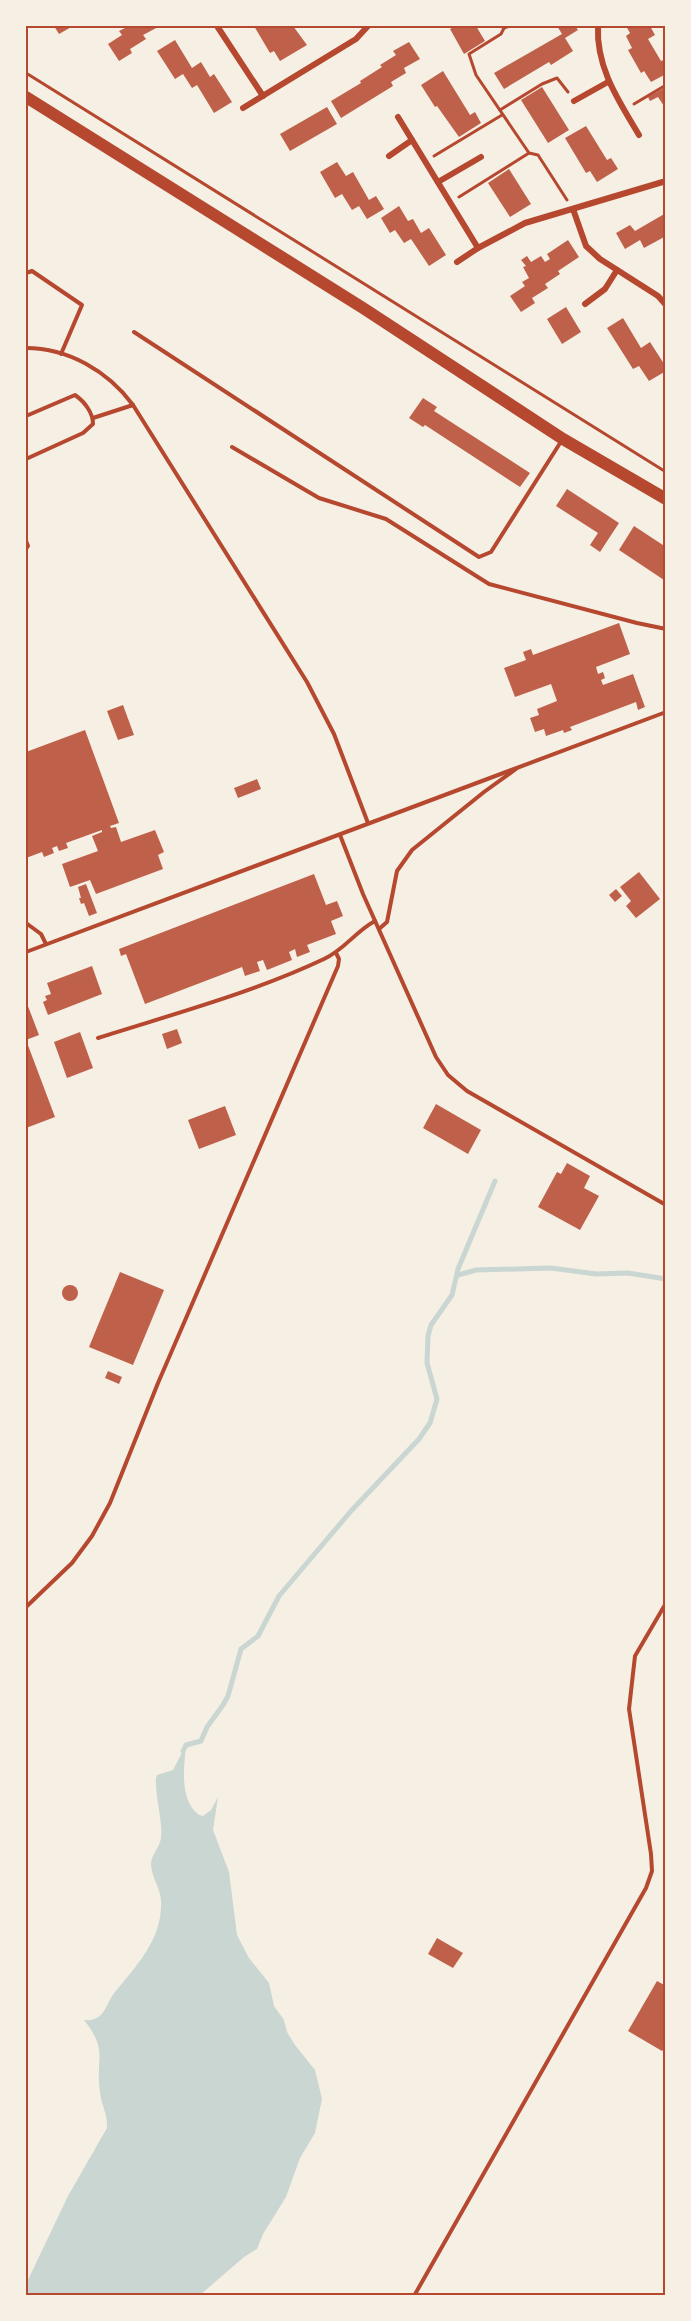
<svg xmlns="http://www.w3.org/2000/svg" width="691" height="2321" viewBox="0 0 691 2321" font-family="'PT Serif',serif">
<rect width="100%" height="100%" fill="#f6efe4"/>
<!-- water -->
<path fill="#c9d6d2" d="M186,1745c-2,22 -7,55 13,70l4,1 8,-6 7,-13 -5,33 16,42 8,63 12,23 20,25 5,23 10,14 3,12 8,13 20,25 7,29 -7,34 -15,25 -14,39 -23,37 -6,15 -13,8 -44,38h-174v-11l42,-88 39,-68c1,-14 -6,-23 -7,-36 -5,-35 9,-40 -16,-72 21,2 21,-15 31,-28 23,-28 48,-54 46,-92 -1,-13 -10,-24 -10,-36 0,-9 9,-17 10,-26 2,-17 -6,-41 -5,-60l1,-3 16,-5z"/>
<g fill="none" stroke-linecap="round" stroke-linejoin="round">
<!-- stream -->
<g stroke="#c9d6d2" stroke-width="5">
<path d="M458,1275l18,-5 75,-2 45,6 32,-1 38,6"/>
<path d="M183,1751l3,-6 15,-4 6,-14 16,-22 5,-9 13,-47 17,-13 21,-40 72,-85 68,-72 11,-16 7,-24 -10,-36 1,-27 3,-11 21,-30 6,-26 37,-88"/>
</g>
</g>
<!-- building -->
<g fill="#bf614a">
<path d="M54,26h19l-14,8z"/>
<path d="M129,26h31l-17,9 3,4 -16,10 2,4 -13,8 -11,-17 14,-9 -3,-4z"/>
<path d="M254,26h39l14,19 -27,16 -6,-10 -4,2z"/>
<path d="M456,26h20l9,15 -21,13 -14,-25z"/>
<path d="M557,26h18l3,4 -13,8 8,13 -22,14 -2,-3 -45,27 -10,-16 68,-39z"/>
<path d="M626,26h24l5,9 -7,4 13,22 5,-2v15l-15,8 -7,-11 -3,2 -13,-23 4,-2 -6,-12 4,-3z"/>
<path d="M175,40l17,28 9,-6 9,15 4,-3 18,28 -18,11 -17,-28 -5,3 -9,-14 -8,5 -18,-28z"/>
<path d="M409,42l11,17 -16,9 2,5 -15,9 2,4 -52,32 -10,-17 30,-18 -1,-2 22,-14 -2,-2 16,-10 -3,-4z"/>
<path d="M443,71l27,44 5,-3 6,11 -22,14 -22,-31 -2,1 -14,-22z"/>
<path d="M542,87l27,43 -21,13 -27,-43z"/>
<path d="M666,87v22l-8,-12 -8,4 -2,-4z"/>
<path d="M327,107l10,17 -47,27 -10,-17z"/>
<path d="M586,126l21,34 4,-2 7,11 -21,13 -7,-11 -4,2 -21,-35z"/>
<path d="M337,162l9,14 7,-4 16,28 7,-4 8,13 -17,10 -8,-13 -7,4 -10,-16 -7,4 -15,-26z"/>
<path d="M509,169l22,35 -21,13 -22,-34z"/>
<path d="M399,206l9,15 5,-2 8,14 8,-5 17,27 -17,11 -18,-27 -7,4 -9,-13 -5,3 -9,-15z"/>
<path d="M666,213v23l-22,12 -4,-8 -15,9 -9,-16 14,-8 5,6z"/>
<path d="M568,240l11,17 -21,14 2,3 -15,10 3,4 -16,10 3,5 -14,9 -11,-16 15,-10 -3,-4 7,-4 -6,-11 3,-1 -5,-6 6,-4 4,6 10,-6 4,6 5,-3 -3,-5z"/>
<path d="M566,307l15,25 -19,12 -15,-25z"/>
<path d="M623,318l18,30 9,-6 16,25v4l-17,10 -10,-15 -6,3 -26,-41z"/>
<path d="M423,398l14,9 -3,4 96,62 -10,14 -95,-62 -2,2 -14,-9z"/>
<path d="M567,489l52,34 -19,29 -10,-7 8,-12 -42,-27z"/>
<path d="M634,526l32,21 -2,33 -45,-30z"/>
<path d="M619,623l11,31 -34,13 2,7 5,-2 2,6 -4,2 2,5 30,-11 12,33 -7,3 -2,-8 -66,25 2,3 -8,3 -1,-3 -17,6 -2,-7 -9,3 -5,-14 9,-3 -2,-6 20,-8 -6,-17 -36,13 -11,-29 22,-8 -3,-8 8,-3 2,6z"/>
<path d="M123,705l11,30 -16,5 -11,-29z"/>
<path d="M85,730l34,93 -9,3 1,2 5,-1 5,15 34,-12 9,22 -6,3 5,14 -67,25 -6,-14 -20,7 -8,-23 36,-13 -6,-15 10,-4v-2l-36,13 2,5 -9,3 -2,-5 -5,2 2,5 -10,4 -2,-5 -16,6v-106z"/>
<path d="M257,779l4,10 -23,9 -4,-10z"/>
<path d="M639,872l21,27 -24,19 -10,-12 5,-5 -11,-14z"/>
<path d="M314,874l12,31 11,-4 6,15 -12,5 5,13 -29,11 3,7 -13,5 -2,-8 -6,3 3,8 -25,10 -4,-10 -6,2 3,9 -15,5 -3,-9 -97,37 -19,-50 -5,2 -2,-7z"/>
<path d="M86,884l11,29 -8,3 -5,-13 -3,1 -2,-6h2l-3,-11z"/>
<path d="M616,889l6,7 -7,6 -6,-7z"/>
<path d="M92,966l10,28 -54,21 -5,-13 4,-2 -2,-4 6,-2 -4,-11z"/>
<path d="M26,1001l13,34 -13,5 29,77 -29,11z"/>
<path d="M177,1029l5,14 -15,6 -5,-15z"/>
<path d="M80,1032l13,36 -26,10 -13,-36z"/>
<path d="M436,1104l45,26 -13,24 -45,-26z"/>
<path d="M225,1106l11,29 -37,14 -11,-29z"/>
<path d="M567,1163l23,13 -6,12 15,8 -19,34 -42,-23 19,-35 4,2z"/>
<path d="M120,1272l44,18 -31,75 -44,-18z"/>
<circle cx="70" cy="1293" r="8"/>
<path d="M108,1371l14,6 -3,7 -14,-6z"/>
<path d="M437,1938l26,15 -10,15 -25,-14z"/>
<path d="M657,1981l9,5v60l-4,5 -34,-20z"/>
</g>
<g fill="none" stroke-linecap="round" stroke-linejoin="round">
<!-- path -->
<g stroke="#b5482f" stroke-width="3">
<path d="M501,26l3,2 6,-2"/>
<path d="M504,28l-3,6 -32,20 7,21 53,78 9,2 29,45"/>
<path d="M26,73l640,399"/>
<path d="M634,104l32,-19"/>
<path d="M500,110l42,-26 15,-6 11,14"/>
<path d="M434,156l68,-41"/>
<path d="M459,197l70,-44"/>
</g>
<!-- service -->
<g stroke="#b5482f" stroke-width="4">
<path d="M26,273l6,-2 50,34 -21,49"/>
<path d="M134,332l345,225 12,-5 71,-112"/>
<path d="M26,348c42,0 82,23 107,57l174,277 27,52 34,89"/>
<path d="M26,416l49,-21c10,7 18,18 18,29l-10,9 -57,26"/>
<path d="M93,418l40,-13"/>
<path d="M232,447l87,51 67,21 103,65 148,39 29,6"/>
<path d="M26,541l2,5 -2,3"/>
<path d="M340,835l23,59 73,163 12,18 19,16 199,114"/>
<path d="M26,923l15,11 5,10"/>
<path d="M379,929l8,-7 10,-51 15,-21 72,-58 32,-23"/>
<path d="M26,952l640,-240"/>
<path d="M98,1038c75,-24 154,-45 226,-79 20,-9 32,-28 51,-38"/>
<path d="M26,1607l46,-44 20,-27 18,-33 48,-120 180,-417 1,-7 -3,-6"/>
<path d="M414,2296l232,-408 6,-17 -1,-17 -22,-145 6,-53 31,-53"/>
</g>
<!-- minor -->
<g stroke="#b5482f" stroke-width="6">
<path d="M217,26l46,70"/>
<path d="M598,26c-2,42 21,75 41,109"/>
<path d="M574,101l34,-19"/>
<path d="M243,108l113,-69 12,-13"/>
<path d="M398,117l80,131"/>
<path d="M389,156l23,-16"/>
<path d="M438,182l43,-25"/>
<path d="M573,209l13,37 14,13 58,37 8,9"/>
<path d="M457,262l21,-14 47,-25 141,-42"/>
<path d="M585,304l20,-15 12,-19"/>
</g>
<!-- primary -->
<path stroke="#b5482f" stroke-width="12" d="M26,97l337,211 200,131 103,60"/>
</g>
<!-- border -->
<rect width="691" height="2321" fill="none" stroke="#f6efe4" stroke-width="54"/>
<rect x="27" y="27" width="637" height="2267" fill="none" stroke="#b5482f" stroke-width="2"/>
</svg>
